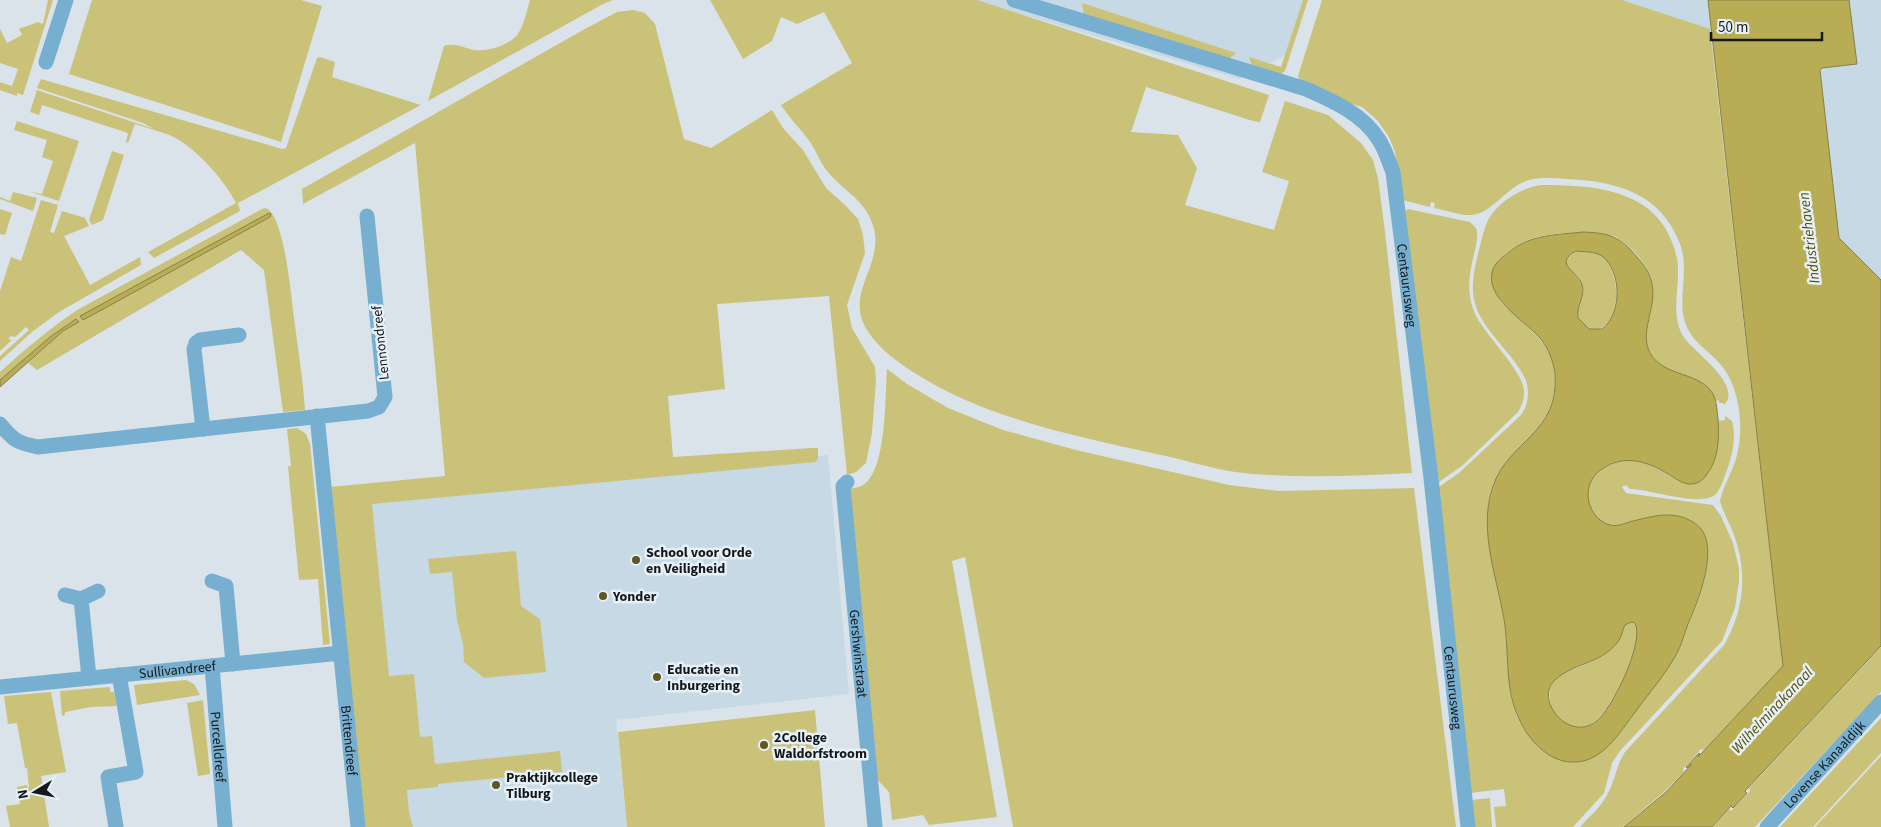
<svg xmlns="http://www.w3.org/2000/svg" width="1881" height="827" viewBox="0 0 1881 827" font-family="'Source Sans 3',sans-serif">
<rect width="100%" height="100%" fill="#d9e3e9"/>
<!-- built -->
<g fill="#c7d9e4">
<path d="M974,0h333l-22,56 -46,23z"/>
<path d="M1616,0h101l4,34z"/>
<path d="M1830,0h51v311l-57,-69 -17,-184z"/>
<path d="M828,455l21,239 -233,26 11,107h-253l-20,-329z"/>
</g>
<!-- green -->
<g fill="#cbc27a" fill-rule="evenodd">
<path d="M48,0h5l-30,95 -6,-2v3l-17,-6v-8l12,4 6,-17 -18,-6v-34l7,14 15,-8 -3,-6 19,-7 5,2z"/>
<path d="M92,0h209l21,6 -41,136 -212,-68z"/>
<path d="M530,0h83l-10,4 -175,97 16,-55c10,-4 20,2 30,4 13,2 36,-5 44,-16 6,-9 9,-24 12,-34z"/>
<path d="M710,0h267l292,95 -9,27 -7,-1 -107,-34 -15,45 47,3 19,33 -12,37 89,25 15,-49 -27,-9 23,-71 43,14 33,28 12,17 5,18 7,54 27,241c-59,3 -118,6 -177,-1 -26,-4 -53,-13 -79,-18 -83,-19 -170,-35 -243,-82 -17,-11 -35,-24 -46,-42 -23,-37 16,-63 7,-101 -7,-29 -30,-37 -47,-58 -7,-9 -11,-20 -17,-29 -9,-13 -20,-23 -29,-37l71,-42 -28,-51 -27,12 -16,-7 -9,24 -29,18z"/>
<path d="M1303,0h5l-23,71 -9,7 -22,-7 -5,-14 32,10z"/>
<path d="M1322,0h300l88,29 73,637 -79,84 -3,-1 -18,20 1,3 -19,19 -42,36h-43c11,-12 24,-23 30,-38 6,-13 7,-25 15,-37l99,-107c21,-36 24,-76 8,-115 -4,-10 -9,-18 -12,-29 3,-15 13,-30 17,-46 7,-28 3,-67 -16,-90 -12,-15 -30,-23 -36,-43 -8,-22 5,-52 -5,-78 -19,-51 -64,-63 -114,-65 -12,-1 -25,-2 -37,1 -22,6 -37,34 -58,35 -11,1 -25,-5 -37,-7l1,-5 -4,-1 -1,5 -28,-7 -7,-48 -6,-15 -12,-17 -15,-13 -59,-18 1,-2 -6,-11z"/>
<path d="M1082,3l154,50 -11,9 -141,-46z"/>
<path d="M633,10l12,3 10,11 29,115 27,9 61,-38 11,18 20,22 23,38 18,16 14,15 5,16 2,18 -18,52 5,23 23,39 1,14 -4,52 -6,30 -10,9 -9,3 -18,-179 -112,8 8,85 -57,7 5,61 139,-9h6v10l-2,4 -444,42 17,172 25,-2 6,63 12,-1 3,28 125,-13 2,21 -124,12v3l-31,3 2,23 4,14h-50l-33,-340 115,-11 -30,-333 -112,61 -1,-15 281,-159 34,-18z"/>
<path d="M320,57l15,5 -3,15 89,28 -183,98 2,8 -86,47 -6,-6 88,-49c-12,-23 -35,-49 -57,-63 -13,-8 -30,-11 -44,-16l-7,19 -2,-1 2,-9 -86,-28 -3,10 -9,-3 7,-22 117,39 -11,-6 -106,-35 4,-9 241,70 4,-1 31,-90z"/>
<path d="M17,121l62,20 -20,60 -28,-9 11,2 11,-33 -11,-4 5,-17 -33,-10z"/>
<path d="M112,151l12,4 -21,65 -11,5 -3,-5z"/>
<path d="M1541,185c49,0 111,3 131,57 3,8 6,17 6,26 1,22 -7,47 5,68 9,15 61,49 41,69l-1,-2h-4v-3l-3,1c-13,-29 -48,-21 -64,-45 -16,-23 11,-55 -4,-85 -7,-13 -21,-29 -34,-35 -17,-6 -67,-4 -83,3 -14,5 -28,15 -36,27l-2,3c2,9 1,20 5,28 3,7 9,11 15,16 19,18 41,34 42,63 2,61 -51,68 -64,114 -11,40 8,96 14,137 5,32 0,65 14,94 8,14 19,30 34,36 5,2 11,2 17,3 33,6 53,-32 70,-55 13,-17 31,-41 41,-60 3,-6 4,-14 7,-21 11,-24 33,-78 9,-100 -6,-5 -19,-8 -26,-9 -24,-3 -55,23 -75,2 -7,-8 -10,-20 -7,-31 3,-9 10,-16 19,-20 32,-16 49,6 77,17 29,5 35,-42 33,-62l7,-1v-4l7,5c4,16 1,33 -5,49 -3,7 -5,17 -11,24 -14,14 -67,-5 -86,-5l-4,-4 -4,2 4,6 87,12 8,11 12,27 6,25v13l-4,27 -13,33 -102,110 -8,12 -8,30 -31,34h-77l-2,-20 12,-1 -2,-17 -34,4 -34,-304 23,-16 62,-58c8,-12 8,-22 5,-35 -12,-25 -35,-42 -47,-66 -10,-21 -6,-39 -1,-60 3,-11 5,-23 10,-34 10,-18 33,-32 53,-35z"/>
<path d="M13,192l24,6 -4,13 -33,-12v-2l10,4z"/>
<path d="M41,200l17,5 -8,27 4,1 8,-22 23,7 4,8 -25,10 26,49 50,-28 1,8 -82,47 -27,20 -32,29v-5l29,-26 -3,-3 -11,10 -4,-1 -3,3 4,1 -12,11v-60l11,-34 10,4z"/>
<path d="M266,208c19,9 25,89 28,110 4,31 9,61 11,92l-22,2 -19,-142 -23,-20 -204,120 -9,-7 35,-32 15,-8 -2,-4 -26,18 -50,43v-8c24,-22 49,-43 77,-62l185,-101zM269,213l2,1 -1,3 -163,90 -24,13 -2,-4z"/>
<path d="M0,209l12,4 -7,22 -5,-1z"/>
<path d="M1408,209l62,13 6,6c3,8 0,17 -2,26 -5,21 -8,39 1,60 10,21 47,56 49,76 1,8 -2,15 -6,22l-55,53 -24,17 -35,-271z"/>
<path d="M1577,251c8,1 16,0 23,4 24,14 22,82 -11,74l-11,-11c-2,-13 9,-23 4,-36 -4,-12 -20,-8 -14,-25z"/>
<path d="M887,369l20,15 41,24 55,22 73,20 153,35 50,6 135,-3 42,339h-443l-48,-270 -13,4 45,256 -68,8 -6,-10 -31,5 -3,-28 -16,-17 -25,-286c4,-1 11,-1 15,-4 24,-14 22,-90 24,-116z"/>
<path d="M297,428l9,6 4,10 20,200 -7,1 -5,-66 -19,1 -11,-114h3l-4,-37z"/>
<path d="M516,551l5,55 19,13 6,53 -62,6 -20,-16 -1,-18 -6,-24 -5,-48 -22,2 -2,-15z"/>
<path d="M1631,622l6,3c5,23 -28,95 -52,102 -8,2 -18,-1 -25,-7 -6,-5 -9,-12 -10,-19 -4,-26 18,-29 36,-37 8,-3 16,-8 23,-13 10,-8 11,-16 16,-26z"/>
<path d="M1881,647v45l-126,135h-42l16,-18 2,2 19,-20 -1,-3z"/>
<path d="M186,680l8,4 6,11 -63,10 -3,-20z"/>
<path d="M110,687v5h4l3,14 -26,1 -26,5v3l-3,1 -2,-25z"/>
<path d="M51,692l15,80 -25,4 8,51h-39l-4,-21 14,-2 -3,-17 10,-2v2h2l-2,-19h-2l-8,-45 -9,1 -4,-28z"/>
<path d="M203,700l7,74 -12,2 -11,-73z"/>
<path d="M815,710l10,117h-198l-9,-95z"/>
<path d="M1881,718v35l-68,74h-33z"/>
<path d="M1881,756v71h-66z"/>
<path d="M1490,798l2,29h-18l-3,-27z"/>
</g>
<!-- water -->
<g fill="#b8ac54" stroke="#878043" fill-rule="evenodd">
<path d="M1708,0h141l8,64 -35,4 -2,2 19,168 42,42v366l-136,145 2,2 -14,15 -2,-2 -19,21h-88l42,-35 26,-28 -5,4 -1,-1 13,-14 1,1 -2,3 85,-91z"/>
<path d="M269,213l2,1 -1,3 -163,90 -24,13 -3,-4z"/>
<path d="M1583,232c26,1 37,4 54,25 7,8 13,16 15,27 5,23 -13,48 -2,69 14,25 52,18 64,43 3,7 3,16 4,23 1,16 1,32 -6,47 -5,9 -11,19 -23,18 -8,-1 -14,-6 -21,-10 -21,-13 -44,-20 -66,-5 -9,6 -14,15 -14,26 0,13 9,27 22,30 8,2 15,-2 23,-4 21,-5 40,-11 60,1 31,17 5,79 -5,102 -4,10 -6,20 -11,29 -11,21 -28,40 -41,58 -17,22 -34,53 -65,51 -24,-1 -43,-23 -52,-43 -14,-29 -10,-62 -14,-93 -6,-44 -28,-95 -12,-140 15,-45 67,-52 62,-113 -2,-13 -7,-26 -16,-36 -15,-17 -56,-40 -46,-68 3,-7 10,-12 16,-17 22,-18 47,-17 74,-20zM1576,251c8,1 18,0 26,5 20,15 20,59 0,73h-13l-11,-11c-2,-13 8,-22 4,-34 -3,-12 -30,-20 -6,-33zM1631,622l4,1c10,19 -23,87 -40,99 -5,4 -12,6 -18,5 -20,-2 -40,-32 -21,-48 18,-16 44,-15 61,-36 5,-6 5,-12 8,-18z"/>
<path d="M76,319l3,3 -16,9 -63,56v-7l50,-43z"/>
</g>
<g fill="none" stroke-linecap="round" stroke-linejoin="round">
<!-- street -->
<g stroke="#77afd1" stroke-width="15">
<path id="s1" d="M1014,0l292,89c27,12 57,25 73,51 6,9 10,22 14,32l38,306 37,349"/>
<path d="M46,62l20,-62"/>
<path id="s2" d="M317,416l41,411"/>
<path d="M0,424c14,17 18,19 38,23l330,-36 11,-4 6,-10 -18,-181"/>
<path d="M203,429l-9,-80 2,-6 4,-3 39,-5"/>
<path id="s3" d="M847,482l-4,4 32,341"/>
<path d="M212,581l14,5 7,78"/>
<path d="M65,595l16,4 8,79"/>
<path d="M81,599l17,-8"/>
<path id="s4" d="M212,666l13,161"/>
<path id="s5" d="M0,687l341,-34"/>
<path d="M116,827l-8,-50 28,-5 -17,-97"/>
<path id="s6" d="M1767,827l114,-125"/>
</g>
</g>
<!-- markers -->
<g fill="#5e5723" stroke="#e6f0f7" stroke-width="2">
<circle cx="636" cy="560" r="5"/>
<circle cx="603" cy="596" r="5"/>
<circle cx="657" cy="677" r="5"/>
<circle cx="764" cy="745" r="5"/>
<circle cx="496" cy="785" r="5"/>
</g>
<g text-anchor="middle" stroke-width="5" stroke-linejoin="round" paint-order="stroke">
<!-- street labels -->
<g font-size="14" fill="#15181b" stroke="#e6f0f7">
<text dy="5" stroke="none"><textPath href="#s1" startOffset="545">Centaurusweg</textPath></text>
<text transform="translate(380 343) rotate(-96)" y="5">Lennondreef</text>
<text dy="5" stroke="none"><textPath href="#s3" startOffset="174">Gershwinstraat</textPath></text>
<text dy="5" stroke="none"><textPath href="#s5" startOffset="178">Sullivandreef</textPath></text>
<text dy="5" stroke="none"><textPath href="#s1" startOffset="950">Centaurusweg</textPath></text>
<text dy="5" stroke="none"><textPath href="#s2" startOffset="326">Brittendreef</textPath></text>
<text dy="5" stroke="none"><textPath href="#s4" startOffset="81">Purcelldreef</textPath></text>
<text dy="5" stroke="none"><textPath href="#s6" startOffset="85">Lovense Kanaaldijk</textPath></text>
</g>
<!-- poi labels -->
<g font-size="14" font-weight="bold" fill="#15181b" stroke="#e6f0f7" text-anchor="start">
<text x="646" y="557">School voor Orde<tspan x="646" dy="16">en Veiligheid</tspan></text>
<text x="613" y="601">Yonder</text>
<text x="667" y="674">Educatie en<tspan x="667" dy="16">Inburgering</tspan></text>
<text x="774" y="742">2College<tspan x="774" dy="16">Waldorfstroom</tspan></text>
<text x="506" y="782">Praktijkcollege<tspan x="506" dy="16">Tilburg</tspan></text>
</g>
<!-- water labels -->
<g font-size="15" font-style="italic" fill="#59500a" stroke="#e6f0f7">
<text transform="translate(1809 238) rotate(-97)" y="5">Industriehaven</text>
<text transform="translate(1772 710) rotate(-47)" y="5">Wilhelminakanaal</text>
</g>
</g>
<!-- north arrow -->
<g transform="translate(35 792) rotate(260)" stroke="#e6f0f7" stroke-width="4" paint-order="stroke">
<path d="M0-4L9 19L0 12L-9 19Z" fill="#15181b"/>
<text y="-8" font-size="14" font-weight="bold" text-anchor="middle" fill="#15181b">N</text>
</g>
<!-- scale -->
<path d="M1711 32v8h111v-8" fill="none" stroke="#15181b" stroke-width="2.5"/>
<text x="1718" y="32" font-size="15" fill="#15181b" stroke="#e6f0f7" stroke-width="4" paint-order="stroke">50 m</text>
</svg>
